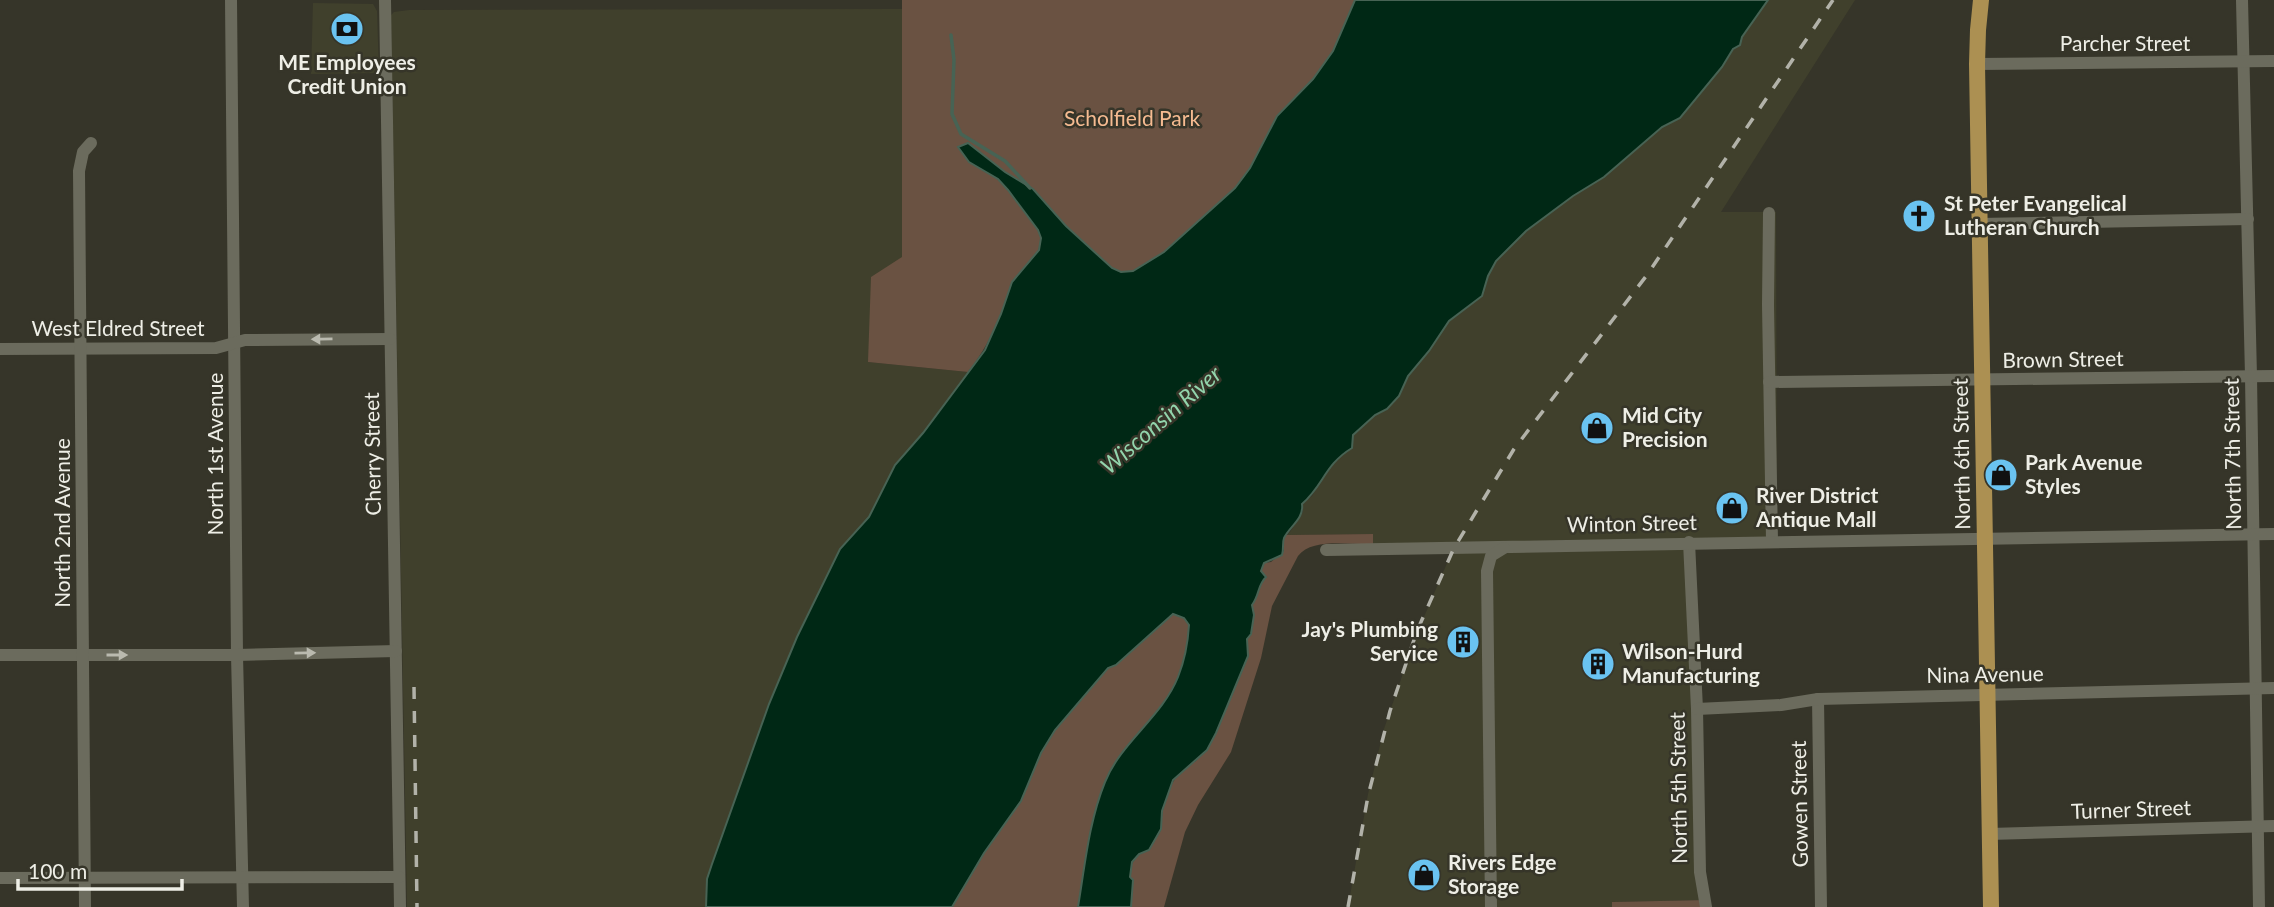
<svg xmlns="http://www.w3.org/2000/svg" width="2274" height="907" viewBox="0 0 2274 907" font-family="Lato,sans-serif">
<rect width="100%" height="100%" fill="#363529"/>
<!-- built -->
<g fill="#40402c">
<path d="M1768,0h87l-134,212h55l1,329 -85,1 14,358 -94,2v5h-264l20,-113 16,-65 31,-91 36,-84 -78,-10 -1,-10 -86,1 4,-3 13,-20 -1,-8 10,-8 16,-29 24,-19 1,-13 22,-20 12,-6 12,-13 9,-20 21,-25 20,-30 33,-25 6,-20 8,-15 30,-30 24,-19 112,-85 18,-9 42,-51 11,-18 7,-4 2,-8z"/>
<path d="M313,3l60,1 4,7 2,62 -68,1z"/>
<path d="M902,9v248l-34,105 100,10 -45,61 -28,32 -26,52 -29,32 -43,88 -28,67 -62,175 -1,28h-299l-16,-892 3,-3 15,-2z"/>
</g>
<!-- green -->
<g fill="#6a5242">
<path d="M902,0h453l-22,51 -20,28 -36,37 -27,52 -15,20 -71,64 -31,19 -12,1 -9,-4 -46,-42 -33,-37 -74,-42c11,19 33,24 48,41 8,10 31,36 33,48 4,18 -18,31 -26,45 -7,10 -9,24 -14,35 -8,20 -18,38 -32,56l-100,-10 3,-85 31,-20z"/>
<path d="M1373,534v10c-22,1 -61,-7 -75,12l-26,50 -11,52 -30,94 -33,53 -13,27 -21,75h-33l2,-27 -3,-3c-1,-23 21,-28 30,-45 3,-7 1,-15 3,-22 5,-22 13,-39 33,-49l34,-61 16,-38 1,-23 4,-5 2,-22 -2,-7 13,-26 -3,-8 3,-8 7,-1 13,-11 -2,-9 4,-7z"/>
<path d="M1173,614l11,4 5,7c-1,16 -5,36 -11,52 -16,40 -57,65 -73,105 -16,39 -20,83 -27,125h-126l103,-177 53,-62 8,-3z"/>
<path d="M1706,900l2,7h-96v-5z"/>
</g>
<!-- water -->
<path fill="#002815" stroke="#476354" stroke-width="2" d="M1355,0h413l-26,37 -2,8 -7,4 -11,18 -42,51 -18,9 -58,50 -31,19 -47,35 -30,30 -8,15 -6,20 -33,25 -20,30 -21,25 -9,20 -12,13 -12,6 -22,20 -1,13c-28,17 -28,37 -50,56 2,15 -12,22 -18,34 -2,5 0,11 -2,17l-18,8 -3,8 5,6c-9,9 -6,17 -14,28l2,10 -3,19 -4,5 1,17 -32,77 -9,17 -34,30 -11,31 -1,18 -12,21 -10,4 -7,8 -2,15 3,3 -2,27h-53c7,-42 11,-86 27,-125 16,-40 57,-65 73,-105 6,-15 10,-35 11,-52l-5,-7 -11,-4 -57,51 -8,3 -53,62 -14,23 -20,48 -37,52 -32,54h-246l1,-28 5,-15 57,-160 28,-67 43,-88 29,-32 26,-52 28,-32 62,-83 16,-36 11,-32 27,-32 2,-12 -3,-8 -30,-40 -10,-11 -29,-17 -11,-15 10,-4 37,29 28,17 33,37 46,42 9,4 12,-1 31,-19 71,-64 15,-20 27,-52 36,-37 20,-28z"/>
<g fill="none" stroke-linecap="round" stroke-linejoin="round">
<!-- stream -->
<path stroke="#476354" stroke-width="3.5" d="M951,35l3,25 -2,54 9,20 44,27 25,27"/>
<!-- minor -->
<g stroke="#6b6b5d" stroke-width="12">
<path d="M231,0l6,655 6,252"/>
<path d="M385,0l15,907"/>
<path d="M2242,0l9,376 8,531"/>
<path d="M1977,64l297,-3"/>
<path d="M1769,213l-1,92 4,236"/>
<path d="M1979,224l269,-5"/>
<path d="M0,349l216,-1 29,-8 145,-1"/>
<path d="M1769,382l505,-6"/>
<path d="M1689,542l8,167 3,163 6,35"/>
<path d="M1326,550l948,-16"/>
<path d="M0,655h237l159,-4"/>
<path d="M1818,699l3,208"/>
<path d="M1697,709l84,-4 37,-6 456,-11"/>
<path d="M1989,834l285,-8"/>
<path d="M0,878l399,-1"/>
<path d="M85,907l-6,-736 4,-19 8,-9"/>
<path d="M1491,907l-4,-336 4,-15 13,-8"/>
</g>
<!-- major -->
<path stroke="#ac9052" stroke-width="16" d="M1981,0l-3,30 -1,34 14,843"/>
<!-- rail -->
<g stroke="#b2b2a9" stroke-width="3.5" stroke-dasharray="12 12" stroke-linecap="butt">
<path d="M414,687l3,220"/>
<path d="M1348,907l20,-111 22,-85 27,-80 37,-83 60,-99 133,-174 186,-275"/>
</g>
</g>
<!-- one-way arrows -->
<defs><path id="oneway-solid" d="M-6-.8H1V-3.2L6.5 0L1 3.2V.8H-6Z" transform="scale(1.75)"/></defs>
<g fill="#babaaf">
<use href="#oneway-solid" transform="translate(322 339) rotate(179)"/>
<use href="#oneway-solid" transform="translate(305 653) rotate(-1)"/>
<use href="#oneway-solid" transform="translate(117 655)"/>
</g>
<!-- icons -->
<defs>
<symbol id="bank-disc" viewBox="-11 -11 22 22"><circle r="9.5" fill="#6ac3f1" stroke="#363529"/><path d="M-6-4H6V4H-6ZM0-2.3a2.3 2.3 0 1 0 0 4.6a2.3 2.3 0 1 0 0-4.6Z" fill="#111"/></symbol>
<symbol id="church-disc" viewBox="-11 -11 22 22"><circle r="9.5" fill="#6ac3f1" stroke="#363529"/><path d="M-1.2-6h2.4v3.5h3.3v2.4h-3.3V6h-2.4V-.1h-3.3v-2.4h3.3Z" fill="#111"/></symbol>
<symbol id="shop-disc" viewBox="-11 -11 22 22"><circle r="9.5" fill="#6ac3f1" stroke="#363529"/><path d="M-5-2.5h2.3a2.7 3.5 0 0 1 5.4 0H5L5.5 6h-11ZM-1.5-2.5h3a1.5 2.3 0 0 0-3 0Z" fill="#111"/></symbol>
<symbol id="building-disc" viewBox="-11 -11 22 22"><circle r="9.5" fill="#6ac3f1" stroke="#363529"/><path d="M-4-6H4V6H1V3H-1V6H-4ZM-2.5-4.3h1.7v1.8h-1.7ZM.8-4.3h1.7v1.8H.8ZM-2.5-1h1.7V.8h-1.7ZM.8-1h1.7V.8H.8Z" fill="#111"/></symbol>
</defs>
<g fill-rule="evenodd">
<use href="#bank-disc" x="328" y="10" width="38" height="38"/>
<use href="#church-disc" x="1900" y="197" width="38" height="38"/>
<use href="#shop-disc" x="1578" y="409" width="38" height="38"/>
<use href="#shop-disc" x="1982" y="456" width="38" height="38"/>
<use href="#shop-disc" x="1713" y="489" width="38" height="38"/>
<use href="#building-disc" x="1444" y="623" width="38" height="38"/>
<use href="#building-disc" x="1579" y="645" width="38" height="38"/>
<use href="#shop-disc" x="1405" y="856" width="38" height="38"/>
</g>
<g text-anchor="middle" stroke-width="5" stroke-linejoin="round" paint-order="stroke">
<!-- street labels -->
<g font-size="21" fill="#eeeee6" stroke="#363529">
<text x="2125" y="51">Parcher Street</text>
<text x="118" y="336">West Eldred Street</text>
<text transform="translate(2063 360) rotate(-1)" y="7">Brown Street</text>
<text transform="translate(216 454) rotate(-90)" y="7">North 1st Avenue</text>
<text transform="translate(373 454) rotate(-91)" y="7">Cherry Street</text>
<text transform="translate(1962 454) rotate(-91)" y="7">North 6th Street</text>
<text transform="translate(2233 454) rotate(-91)" y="7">North 7th Street</text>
<text transform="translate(63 523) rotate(-90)" y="7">North 2nd Avenue</text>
<text transform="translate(1632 524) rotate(-1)" y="7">Winton Street</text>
<text transform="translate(1985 675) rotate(-1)" y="7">Nina Avenue</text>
<text transform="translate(1679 788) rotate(-91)" y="7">North 5th Street</text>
<text transform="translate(1800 804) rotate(-91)" y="7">Gowen Street</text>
<text transform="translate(2131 810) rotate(-2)" y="7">Turner Street</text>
</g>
<!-- poi labels -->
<g font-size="21" font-weight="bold" fill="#eeeee6" stroke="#363529" text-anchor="start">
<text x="347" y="70" text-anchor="middle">ME Employees<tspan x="347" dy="24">Credit Union</tspan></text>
<text x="1944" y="211">St Peter Evangelical<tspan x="1944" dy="24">Lutheran Church</tspan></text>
<text x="1622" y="423">Mid City<tspan x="1622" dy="24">Precision</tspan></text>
<text x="2025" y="470">Park Avenue<tspan x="2025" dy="24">Styles</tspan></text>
<text x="1756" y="503">River District<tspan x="1756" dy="24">Antique Mall</tspan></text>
<text x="1438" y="637" text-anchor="end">Jay's Plumbing<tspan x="1438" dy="24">Service</tspan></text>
<text x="1622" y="659">Wilson-Hurd<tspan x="1622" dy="24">Manufacturing</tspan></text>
<text x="1448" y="870">Rivers Edge<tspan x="1448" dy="24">Storage</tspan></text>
</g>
<!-- park labels -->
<g font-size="21" fill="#f6bb91" stroke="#363529">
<text x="1132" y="126">Scholfield Park</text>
</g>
<!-- water labels -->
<g font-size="23" font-style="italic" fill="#92d4ac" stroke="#363529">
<text transform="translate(1161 420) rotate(-41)" y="8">Wisconsin River</text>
</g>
</g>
<!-- scale -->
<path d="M18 879v10h164v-10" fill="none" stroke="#eeeee6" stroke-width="3.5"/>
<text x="28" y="879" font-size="21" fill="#eeeee6" stroke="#363529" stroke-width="5" paint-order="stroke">100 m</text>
</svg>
